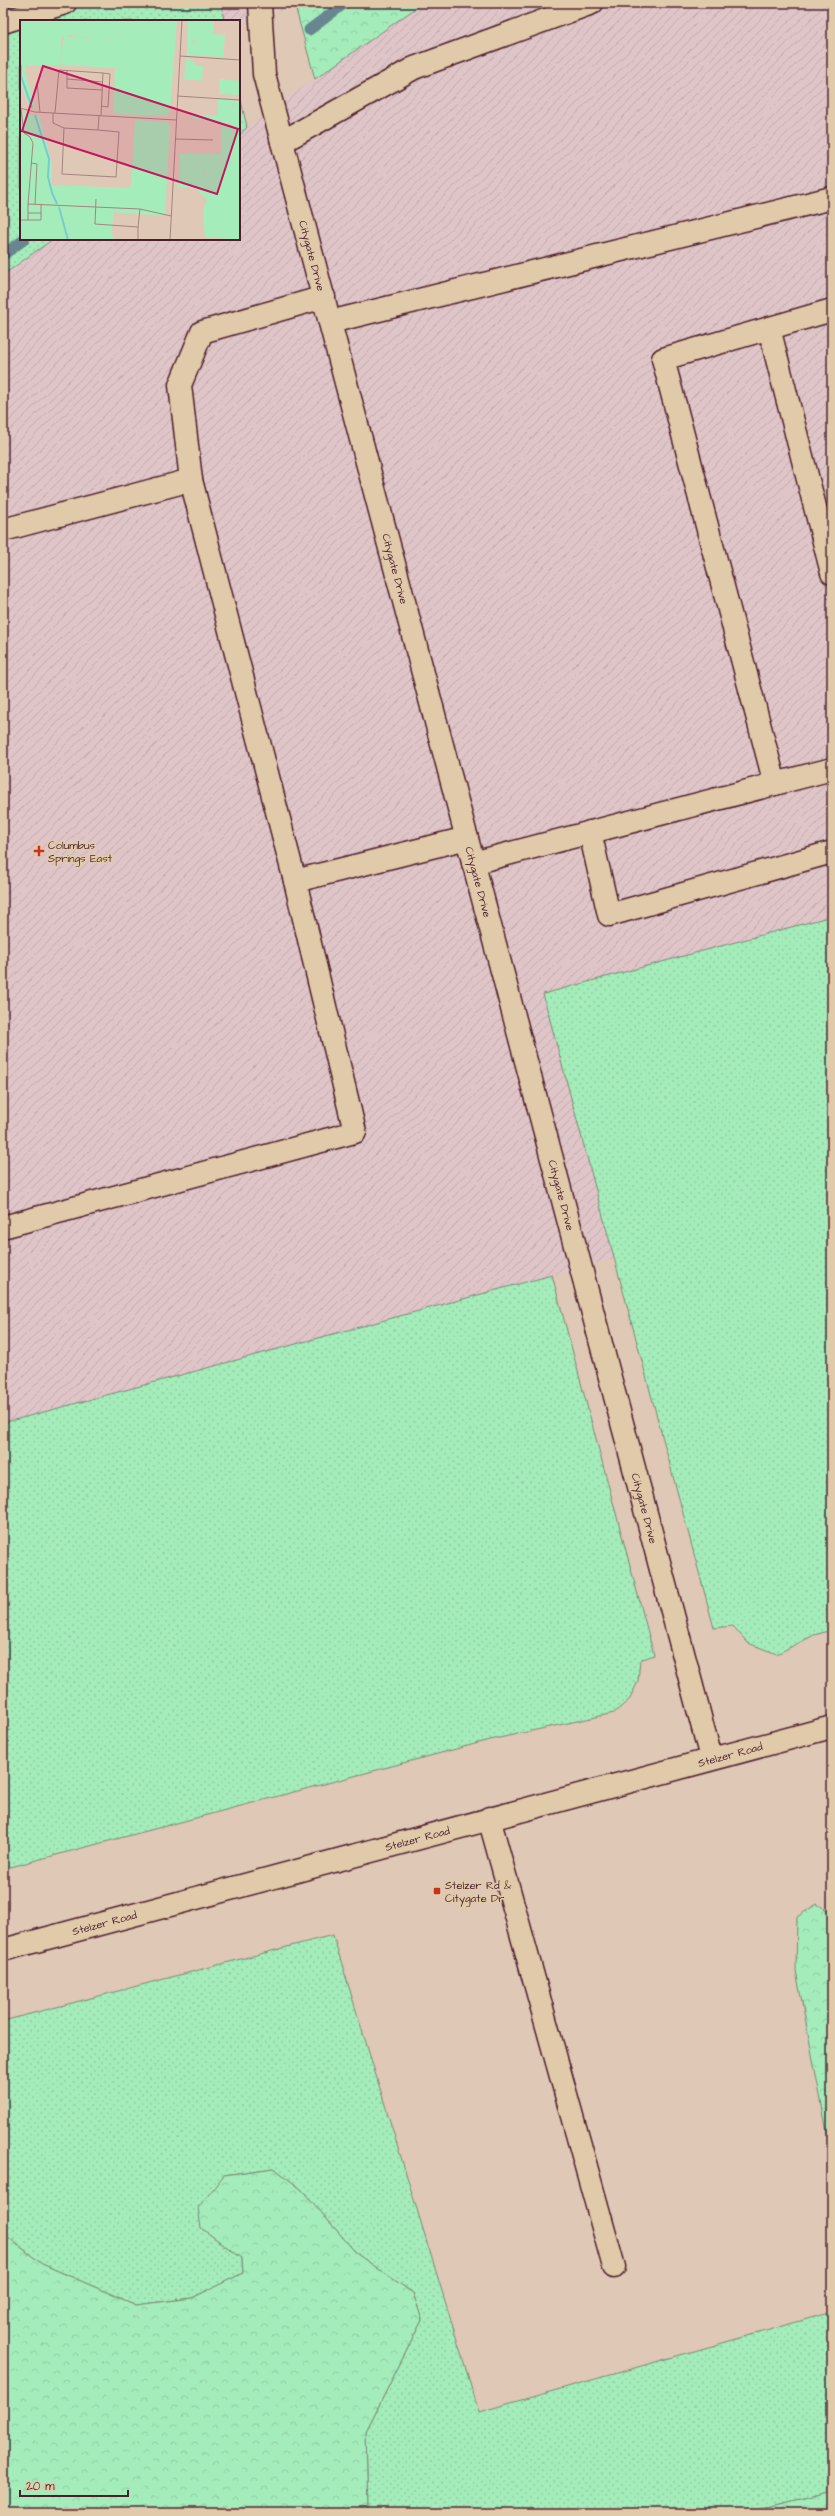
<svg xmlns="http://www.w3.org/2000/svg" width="835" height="2516" viewBox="0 0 835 2516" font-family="'Architects Daughter',sans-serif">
<defs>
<pattern id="industrial-furrows" width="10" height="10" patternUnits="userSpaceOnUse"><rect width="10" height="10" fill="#dfc5c7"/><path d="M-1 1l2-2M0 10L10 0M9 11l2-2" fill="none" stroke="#c1a9ab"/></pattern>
<pattern id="grass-dots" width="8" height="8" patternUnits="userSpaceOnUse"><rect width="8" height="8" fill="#a4edbb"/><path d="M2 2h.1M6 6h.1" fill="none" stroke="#8fcba1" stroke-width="1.8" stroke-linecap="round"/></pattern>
<pattern id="forest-crowns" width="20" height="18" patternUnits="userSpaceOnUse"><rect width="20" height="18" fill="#a4edbb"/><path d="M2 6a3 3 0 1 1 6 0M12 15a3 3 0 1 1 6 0" fill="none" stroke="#8fcba1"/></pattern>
</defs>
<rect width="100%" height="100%" fill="#e0c8b7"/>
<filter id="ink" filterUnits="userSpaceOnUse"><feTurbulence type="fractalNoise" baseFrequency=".025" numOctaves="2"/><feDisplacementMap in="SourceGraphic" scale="8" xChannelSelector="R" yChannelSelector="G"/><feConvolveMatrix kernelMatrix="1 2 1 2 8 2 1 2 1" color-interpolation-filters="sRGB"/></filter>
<g filter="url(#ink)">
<!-- industrial -->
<g fill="url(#industrial-furrows)">
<path d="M221,3h78l-4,3 -56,18v-3h-15z"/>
<path d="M423,3h409v913l-288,78 72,264 -613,165v-1148l50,-36h186v-103l8,-9z"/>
</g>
<!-- grass -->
<g fill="url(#grass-dots)" stroke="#778673">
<path d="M3,3h218l3,18h-203v218h32l-50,36z"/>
<path d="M239,92l8,35 -8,9z"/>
<path d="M832,916v714l-18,5 -37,19 -29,-11 -15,-17 -19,2 -171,-634z"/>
<path d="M552,1275l102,380 -14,5 -2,21 -8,18 -16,14 -124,27 -487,129v-446z"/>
<path d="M333,1935l146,477 353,-100v179l-91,22h-373l-2,-82 56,-111 -9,-27 -56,-39 -55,-64 -28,-22 -50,7 -23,53 41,30 1,15 -51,25 -56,7 -94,-41 -34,-27 -5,2v-218z"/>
</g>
<!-- forest -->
<g fill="url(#forest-crowns)" stroke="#778673">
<path d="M299,3h124l-108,76 -20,-73z"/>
<path d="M817,1904l15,9v245l-36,-187 1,-54z"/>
<path d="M274,2168l28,22 55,64 56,39 9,27 -56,111 2,82h-365v-274l5,-2 34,27 94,41 56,-7 51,-25 -1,-15 -41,-30 -3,-20 26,-33z"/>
<path d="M832,2491v22h-91z"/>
</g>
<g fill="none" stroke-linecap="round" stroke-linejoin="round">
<!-- stream -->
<g stroke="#678690" stroke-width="11">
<path d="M309,30l36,-27"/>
<path d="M3,255l22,-16"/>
</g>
<defs>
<g id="minor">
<path id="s1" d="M260,3l4,71 447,1684"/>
<path d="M3,22l62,-19"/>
<path d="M282,142l132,-74 178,-65"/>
<path d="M330,322l502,-124"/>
<path d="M769,328l63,245"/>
<path d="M191,480l-11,-95 22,-53 122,-35"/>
<path d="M3,530l188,-50 104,401 60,251 -352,95"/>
<path d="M775,784l-112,-425 169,-49"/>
<path d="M590,832l19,83 223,-63"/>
<path d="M473,863l359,-94"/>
<path d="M295,881l172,-43"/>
<path d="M489,1818l125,449"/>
</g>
<g id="major">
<path id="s2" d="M3,1950l829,-223"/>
</g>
</defs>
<!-- minor casing -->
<use href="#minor" stroke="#4a1f2b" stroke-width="25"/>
<!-- major casing -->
<use href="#major" stroke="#4a1f2b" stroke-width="25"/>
<!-- minor -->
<use href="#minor" stroke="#e1caaa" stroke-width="22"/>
<!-- major -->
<use href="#major" stroke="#e1caaa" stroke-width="22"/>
</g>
</g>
<!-- markers -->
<g fill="#c8321e" stroke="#e1caaa" stroke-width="1.5">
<path d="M37 845h4v4h4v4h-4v4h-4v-4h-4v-4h4z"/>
<rect x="433" y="1887" width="8" height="8" rx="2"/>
</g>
<g text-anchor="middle" stroke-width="3.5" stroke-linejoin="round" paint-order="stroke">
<!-- street labels -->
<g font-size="11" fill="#4a1f2b" stroke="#e1caaa">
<text dy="4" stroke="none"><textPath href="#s1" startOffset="259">Citygate Drive</textPath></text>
<text dy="4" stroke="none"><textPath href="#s1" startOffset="583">Citygate Drive</textPath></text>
<text dy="4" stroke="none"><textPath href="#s1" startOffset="907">Citygate Drive</textPath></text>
<text dy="4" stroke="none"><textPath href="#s1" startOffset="1231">Citygate Drive</textPath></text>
<text dy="4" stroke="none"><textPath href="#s1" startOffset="1555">Citygate Drive</textPath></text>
<text dy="4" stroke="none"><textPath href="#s2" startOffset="753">Stelzer Road</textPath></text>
<text dy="4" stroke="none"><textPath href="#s2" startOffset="429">Stelzer Road</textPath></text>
<text dy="4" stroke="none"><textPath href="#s2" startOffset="105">Stelzer Road</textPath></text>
</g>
<!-- poi labels -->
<g font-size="11" fill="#4a1f2b" stroke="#e1caaa" text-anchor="start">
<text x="48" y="849">Columbus<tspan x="48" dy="13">Springs East</tspan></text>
<text x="445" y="1889">Stelzer Rd &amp;<tspan x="445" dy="13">Citygate Dr</tspan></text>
</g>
</g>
<!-- overview -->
<g transform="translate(20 20)">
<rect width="220" height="220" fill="#e0c8b7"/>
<path d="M98,0h59l-7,92 -4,4 -53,-2 2,-46 -55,-3 4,-29 45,5 9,-2 3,-5zM168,0h3l4,17 -6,16 4,1 19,-20 -2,-9h-8l-6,7 -4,-12h22l-1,14 12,1 -2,22 -36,-2zM166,41l6,7 3,12h-11zM198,79l22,2v1l-7,1 -2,13h-14zM2,93l17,3 13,47v22l76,3 3,-3 4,-65 32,2 3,4 -5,90 -145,-11zM202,102l14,6 -4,36 -5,2 -8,-3 -9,-7 -11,6 6,12 -9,14h-18l2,-34h41z" fill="#a4edbb"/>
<path d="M0,0h98l3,14 -3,5 -10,2 -41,-6 -5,3 -2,27 -34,1 -1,6 11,36h-6l-10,-25zM170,0l3,1 3,11 9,-9 5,1 2,10 8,9 -2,10 -17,2 -12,-3v-4l6,-6v-5l-7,-11zM168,38l8,7 7,1 -1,15 -7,-1 -5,-8 2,-4 -6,-7zM200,59l20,2 -1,14 -20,-1zM215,82h5v138l-35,-3 -2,-26 4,-12 -8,-6 -4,-7 10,-12 -1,-5 -6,2 -1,-7 13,-8 9,8 8,2 5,-2 4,-36 -6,-5 -35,-4 -5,-4 40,1zM0,185l93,7 -1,23 3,5h-95z" fill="#a4edbb"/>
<path fill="none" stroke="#7acad3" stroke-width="2" d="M1,45v11l11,32M15,95l14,44 -1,18 4,16 5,11M39,187l9,33"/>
<path fill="none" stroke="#a4847f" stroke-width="1" d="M160,36l60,4M47,51v17l35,2M47,59l36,3M17,62l3,30M157,76l63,4M81,86l7,1 2,-33 -7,-1M0,88l15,4 141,8M1,89l3,24 6,4 3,6 -5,61M33,93v10l11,5M35,93l4,-43 44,3 -2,43M78,110l-34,-2 -2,46 54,3 3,-45 -21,-2 1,-14M155,119l38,1M11,143l6,1 -2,40M76,179l-1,25 43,3v13M8,193h13M0,200h8v-16l112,5 31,7M8,200h13v-15M118,207l2,-18M150,220l12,-220"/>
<path fill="#c2185b" fill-opacity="0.15" stroke="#c2185b" stroke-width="2" d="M23,46l195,63 -21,65 -195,-63z"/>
<rect width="220" height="220" fill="none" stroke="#4a1f2b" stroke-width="2"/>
</g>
<!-- margin -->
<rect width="835" height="2516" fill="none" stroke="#e1caaa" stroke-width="16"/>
<rect x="8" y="8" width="819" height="2500" fill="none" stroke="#4a1f2b" stroke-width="1.5" filter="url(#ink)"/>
<!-- scale -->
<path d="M20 2490v6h108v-6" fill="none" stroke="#4a1f2b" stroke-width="2"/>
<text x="26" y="2490" font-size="12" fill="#4a1f2b" stroke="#e1caaa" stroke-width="3" paint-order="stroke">20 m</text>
</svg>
